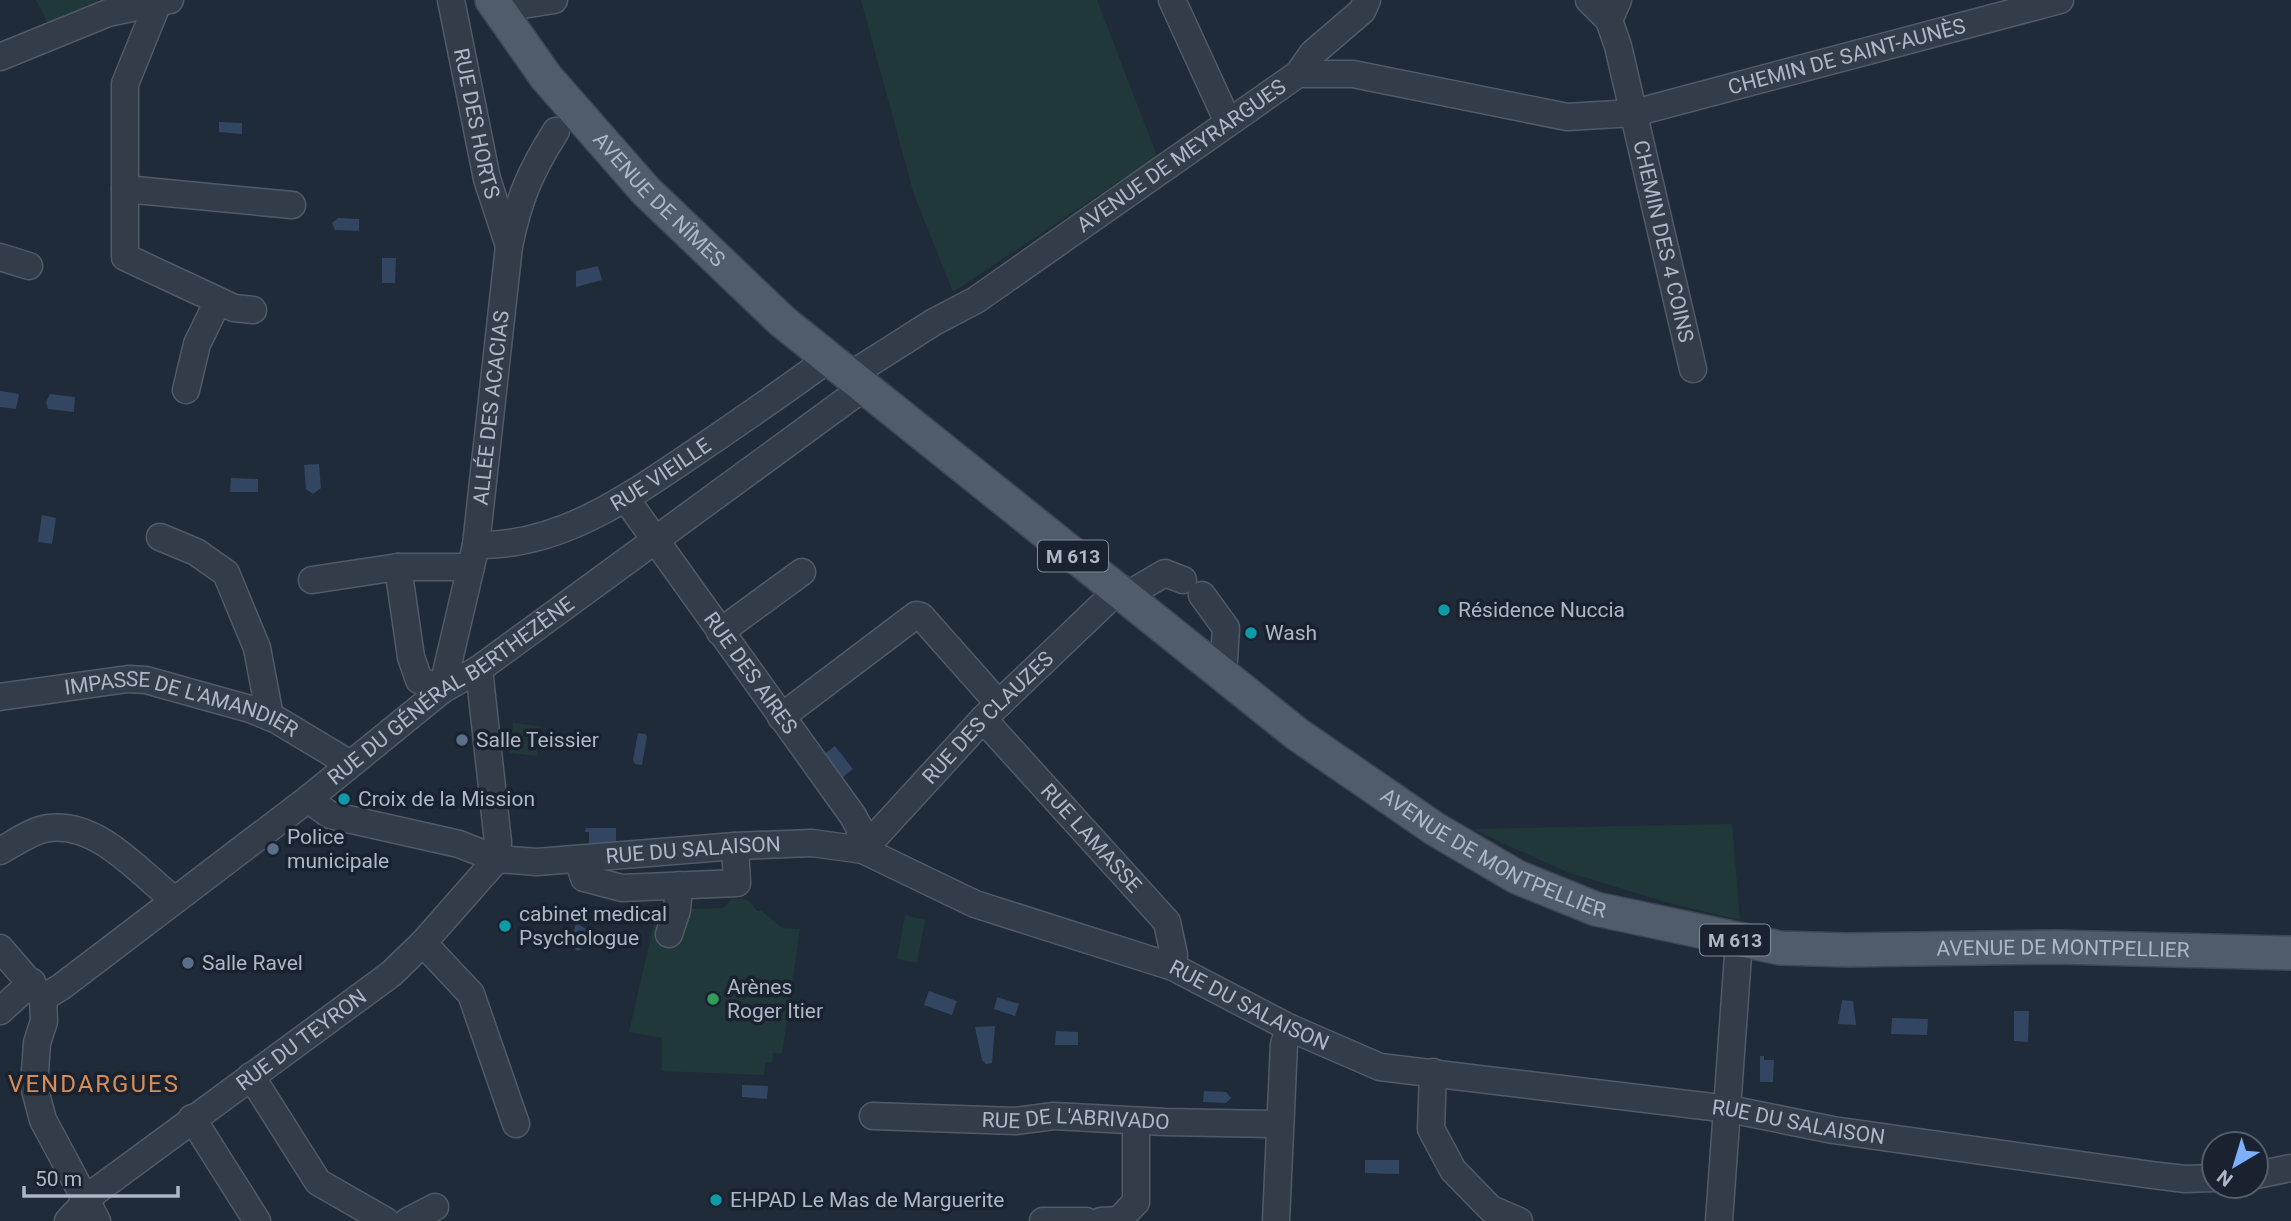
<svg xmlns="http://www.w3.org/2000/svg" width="2291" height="1221" viewBox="0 0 2291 1221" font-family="Roboto,sans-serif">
<rect width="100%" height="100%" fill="#1f2b39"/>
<!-- green -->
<g fill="#21383a">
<path d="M36,0h63l-50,25z"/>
<path d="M861,0h236l60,156 -204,136 -39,-97z"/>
<path d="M513,723l27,3 -3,30 -27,-3z"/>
<path d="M1732,824l8,96 -71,-17 -102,-31 -95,-43z"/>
<path d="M733,898l15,2 9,11h5l20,17 18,1 -18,125 -9,-1 -1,9h-7l-1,13 -102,-4v-33l-33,-6 28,-122 66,-2z"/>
<path d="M905,915l20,5 -8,43 -20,-4z"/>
</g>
<!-- water -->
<g fill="#324662">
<path d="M219,122l23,1v11l-23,-2z"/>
<path d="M338,218l21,1v12l-24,-1 -3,-7z"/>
<path d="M382,258h14l-1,25h-13z"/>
<path d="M598,266l4,14 -26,7v-16z"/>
<path d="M0,391l19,3 -3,15 -16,-2z"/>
<path d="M50,394l25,3 -1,15 -26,-3 -2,-7z"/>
<path d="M319,464l2,24 -8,6 -7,-5 -2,-24z"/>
<path d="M231,478l27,1v13h-28z"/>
<path d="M42,515l14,3 -4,26 -14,-2z"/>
<path d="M638,733l7,1 2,3 -5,28 -7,-1 -2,-4z"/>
<path d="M835,746l18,23 -11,9 -19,-23z"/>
<path d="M586,828h30v15h-27v-11h-4z"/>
<path d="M576,923l10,6 -4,20 -4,2 -8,-5z"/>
<path d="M929,991l28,10 -5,14 -28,-10z"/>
<path d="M997,997l22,7 -4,12 -21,-7z"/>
<path d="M1842,1000l11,1 3,24 -18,-1z"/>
<path d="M2014,1011h15l-1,31 -14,-1z"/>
<path d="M1892,1018l36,1 -1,16 -36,-1z"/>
<path d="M995,1026l-3,37 -6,1 -4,-4 -7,-33z"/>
<path d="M1056,1031l22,1v13h-23z"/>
<path d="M1760,1056h4v4h10l-1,22h-13z"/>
<path d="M742,1085l26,1 -1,13 -25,-2z"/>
<path d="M1204,1091l22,1 5,6 -5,5 -23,-1z"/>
<path d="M1365,1160h34v14l-34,-1z"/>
</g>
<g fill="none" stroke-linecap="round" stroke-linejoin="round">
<defs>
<g id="minor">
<path d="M159,0l-34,84v173l109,51 19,2"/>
<path id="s1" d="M451,0l36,179 22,67"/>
<path d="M1172,0l56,122"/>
<path d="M1589,0l20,20"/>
<path id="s2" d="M1618,0l-9,20 9,26 75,323"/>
<path d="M498,9l56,-9"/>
<path d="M0,57l108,-44 62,-13"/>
<path d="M1298,74l15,-21 49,-42 5,-11"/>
<path d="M125,189l167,16"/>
<path d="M0,257l29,9"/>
<path id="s3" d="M849,376l85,-54 42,-22 322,-226h55l214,43 67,-4 426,-113"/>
<path d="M186,390l11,-46 21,-43"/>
<path id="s4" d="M626,499l227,317 6,11 4,23"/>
<path d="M160,537l36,15 30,21 31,75 13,69"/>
<path id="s5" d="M476,545c85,2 154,-49 221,-94 44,-30 88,-60 131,-92"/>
<path d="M398,567l13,90 8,23 23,10"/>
<path d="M312,580l86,-13h73"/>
<path d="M1202,595l24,33 -3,48"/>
<path d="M1124,597l41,-24 18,7"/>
<path d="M720,632l82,-60"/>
<path d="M479,669l19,173 -1,17"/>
<path id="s6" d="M442,690l34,-145 33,-299c10,-48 21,-74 47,-115"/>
<path id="s7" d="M0,697l128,-18 18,1 104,29 27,11 73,44"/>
<path d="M781,717l135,-102 5,1 78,88"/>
<path id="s8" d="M983,719l184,203 7,33 -1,12"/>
<path id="s9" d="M308,799l22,16 129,29 38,15 40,3 198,-16 77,-3 51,7 112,54 198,63 117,61 90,39 349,42 104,21 319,45 33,4 29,-1"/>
<path id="s10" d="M863,850l120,-131 134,-128"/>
<path d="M0,851c15,-8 32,-21 49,-23 49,-6 89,43 124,71"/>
<path d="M578,859l6,19 38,10 115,-5 -2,-37"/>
<path d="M669,934l8,-24 2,-25"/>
<path d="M423,943l48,51 45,130"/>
<path d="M0,948l43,50"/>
<path id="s11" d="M43,998l18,-11 247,-188 134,-109 37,-21 384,-281"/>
<path d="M43,998l1,23 -7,22 -3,43 9,34 54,101"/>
<path d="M0,1011l32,-29"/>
<path d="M1433,1072l-2,57 22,41 38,39 28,12"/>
<path d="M251,1076l67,106 68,39"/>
<path id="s12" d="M873,1116l142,5 39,-5 111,6 113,2"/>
<path d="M192,1118l65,103"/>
<path d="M2256,1175l35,-7"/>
<path id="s13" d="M68,1221l28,-30 295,-217 32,-31 74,-84"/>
<path d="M408,1221l27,-14"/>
<path d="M1043,1221h43"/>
<path d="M1101,1221l18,-1 17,-18v-81"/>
<path d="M1276,1221l8,-177 6,-16"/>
<path d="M1719,1221l20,-280"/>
</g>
<g id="major">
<path id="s14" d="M492,0l54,77 100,114 136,130 515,413 138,95 82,48 79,32 184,39 68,2 209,-3 234,6"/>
</g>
</defs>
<!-- minor casing -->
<use href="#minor" stroke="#515a67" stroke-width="29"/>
<!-- major casing -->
<use href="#major" stroke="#3d4653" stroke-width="36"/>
<!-- minor -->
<use href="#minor" stroke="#333d4a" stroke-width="26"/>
<!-- major -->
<use href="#major" stroke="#515c6a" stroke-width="33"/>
</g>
<!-- markers -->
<g fill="#0f9aa8" stroke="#19222e" stroke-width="2.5">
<circle cx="1444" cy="610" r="7"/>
<circle cx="1251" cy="633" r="7"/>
<circle cx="344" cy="799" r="7"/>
<circle cx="505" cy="926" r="7"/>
<circle cx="716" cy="1200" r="7"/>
</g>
<g fill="#5c6f8a" stroke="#19222e" stroke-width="2.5">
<circle cx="462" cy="740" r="7"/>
<circle cx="273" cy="849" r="7"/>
<circle cx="188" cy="963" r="7"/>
</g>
<circle fill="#2e9e5b" stroke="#19222e" stroke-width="2.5" cx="713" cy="999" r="7"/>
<g text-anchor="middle" stroke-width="7" stroke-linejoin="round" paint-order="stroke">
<!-- shield labels -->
<g fill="#19222e" stroke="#818a98" stroke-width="2">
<rect x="1038" y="540.5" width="70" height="31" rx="5"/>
<rect x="1700" y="924.5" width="70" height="31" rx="5"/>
</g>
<g font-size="19" font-weight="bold" fill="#adb7c6">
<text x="1073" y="563">M 613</text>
<text x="1735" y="947">M 613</text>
</g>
<!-- street labels -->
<g font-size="21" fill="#adb7c6" stroke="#19222e">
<text dy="7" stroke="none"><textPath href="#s3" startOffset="1102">CHEMIN DE SAINT-AUNÈS</textPath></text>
<text dy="7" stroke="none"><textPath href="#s1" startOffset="126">RUE DES HORTS</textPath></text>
<text dy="7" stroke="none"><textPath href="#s3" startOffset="399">AVENUE DE MEYRARGUES</textPath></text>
<text dy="7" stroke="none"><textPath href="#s14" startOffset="261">AVENUE DE NÎMES</textPath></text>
<text dy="7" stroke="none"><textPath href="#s2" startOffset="250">CHEMIN DES 4 COINS</textPath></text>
<text dy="7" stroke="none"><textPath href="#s6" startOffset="287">ALLÉE DES ACACIAS</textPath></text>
<text dy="7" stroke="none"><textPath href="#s5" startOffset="201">RUE VIEILLE</textPath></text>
<text dy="7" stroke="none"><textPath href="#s4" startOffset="214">RUE DES AIRES</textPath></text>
<text dy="7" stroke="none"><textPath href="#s11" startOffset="511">RUE DU GÉNÉRAL BERTHEZÈNE</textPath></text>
<text dy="7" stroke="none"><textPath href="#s7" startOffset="186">IMPASSE DE L'AMANDIER</textPath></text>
<text dy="7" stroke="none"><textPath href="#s10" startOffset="182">RUE DES CLAUZES</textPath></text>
<text dy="7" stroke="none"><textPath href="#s8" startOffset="161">RUE LAMASSE</textPath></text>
<text dy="7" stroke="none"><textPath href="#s9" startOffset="397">RUE DU SALAISON</textPath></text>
<text dy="7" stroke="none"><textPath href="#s14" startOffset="1325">AVENUE DE MONTPELLIER</textPath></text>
<text dy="7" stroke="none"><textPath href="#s14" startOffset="1913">AVENUE DE MONTPELLIER</textPath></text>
<text dy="7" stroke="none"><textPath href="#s9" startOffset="985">RUE DU SALAISON</textPath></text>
<text dy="7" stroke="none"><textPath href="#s13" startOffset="296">RUE DU TEYRON</textPath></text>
<text dy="7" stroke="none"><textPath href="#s12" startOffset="203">RUE DE L'ABRIVADO</textPath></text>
<text dy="7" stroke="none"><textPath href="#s9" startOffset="1552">RUE DU SALAISON</textPath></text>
</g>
<!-- poi labels -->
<g font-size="21" fill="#adb7c6" stroke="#19222e" text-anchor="start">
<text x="1458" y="617">Résidence Nuccia</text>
<text x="1265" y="640">Wash</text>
<text x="476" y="747">Salle Teissier</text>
<text x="358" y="806">Croix de la Mission</text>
<text x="287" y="844">Police<tspan x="287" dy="24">municipale</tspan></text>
<text x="519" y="921">cabinet medical<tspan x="519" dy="24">Psychologue</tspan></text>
<text x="202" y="970">Salle Ravel</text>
<text x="727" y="994">Arènes<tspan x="727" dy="24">Roger Itier</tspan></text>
<text x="730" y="1207">EHPAD Le Mas de Marguerite</text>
</g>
<!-- quarter labels -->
<g font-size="24" letter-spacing="2" fill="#d98d56" stroke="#19222e">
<text x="94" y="1092">VENDARGUES</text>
</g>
</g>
<!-- north arrow -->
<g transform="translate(2235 1165) rotate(218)"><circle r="33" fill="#19222e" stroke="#545e6b" stroke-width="2"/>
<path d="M0-5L12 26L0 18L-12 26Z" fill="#7caffd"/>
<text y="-10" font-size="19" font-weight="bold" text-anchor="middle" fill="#adb7c6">N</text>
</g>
<!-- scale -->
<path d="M24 1186v10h154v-10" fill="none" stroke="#adb7c6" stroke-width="3.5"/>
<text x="35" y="1186" font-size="21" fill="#adb7c6" stroke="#19222e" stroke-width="5" paint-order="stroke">50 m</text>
</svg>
